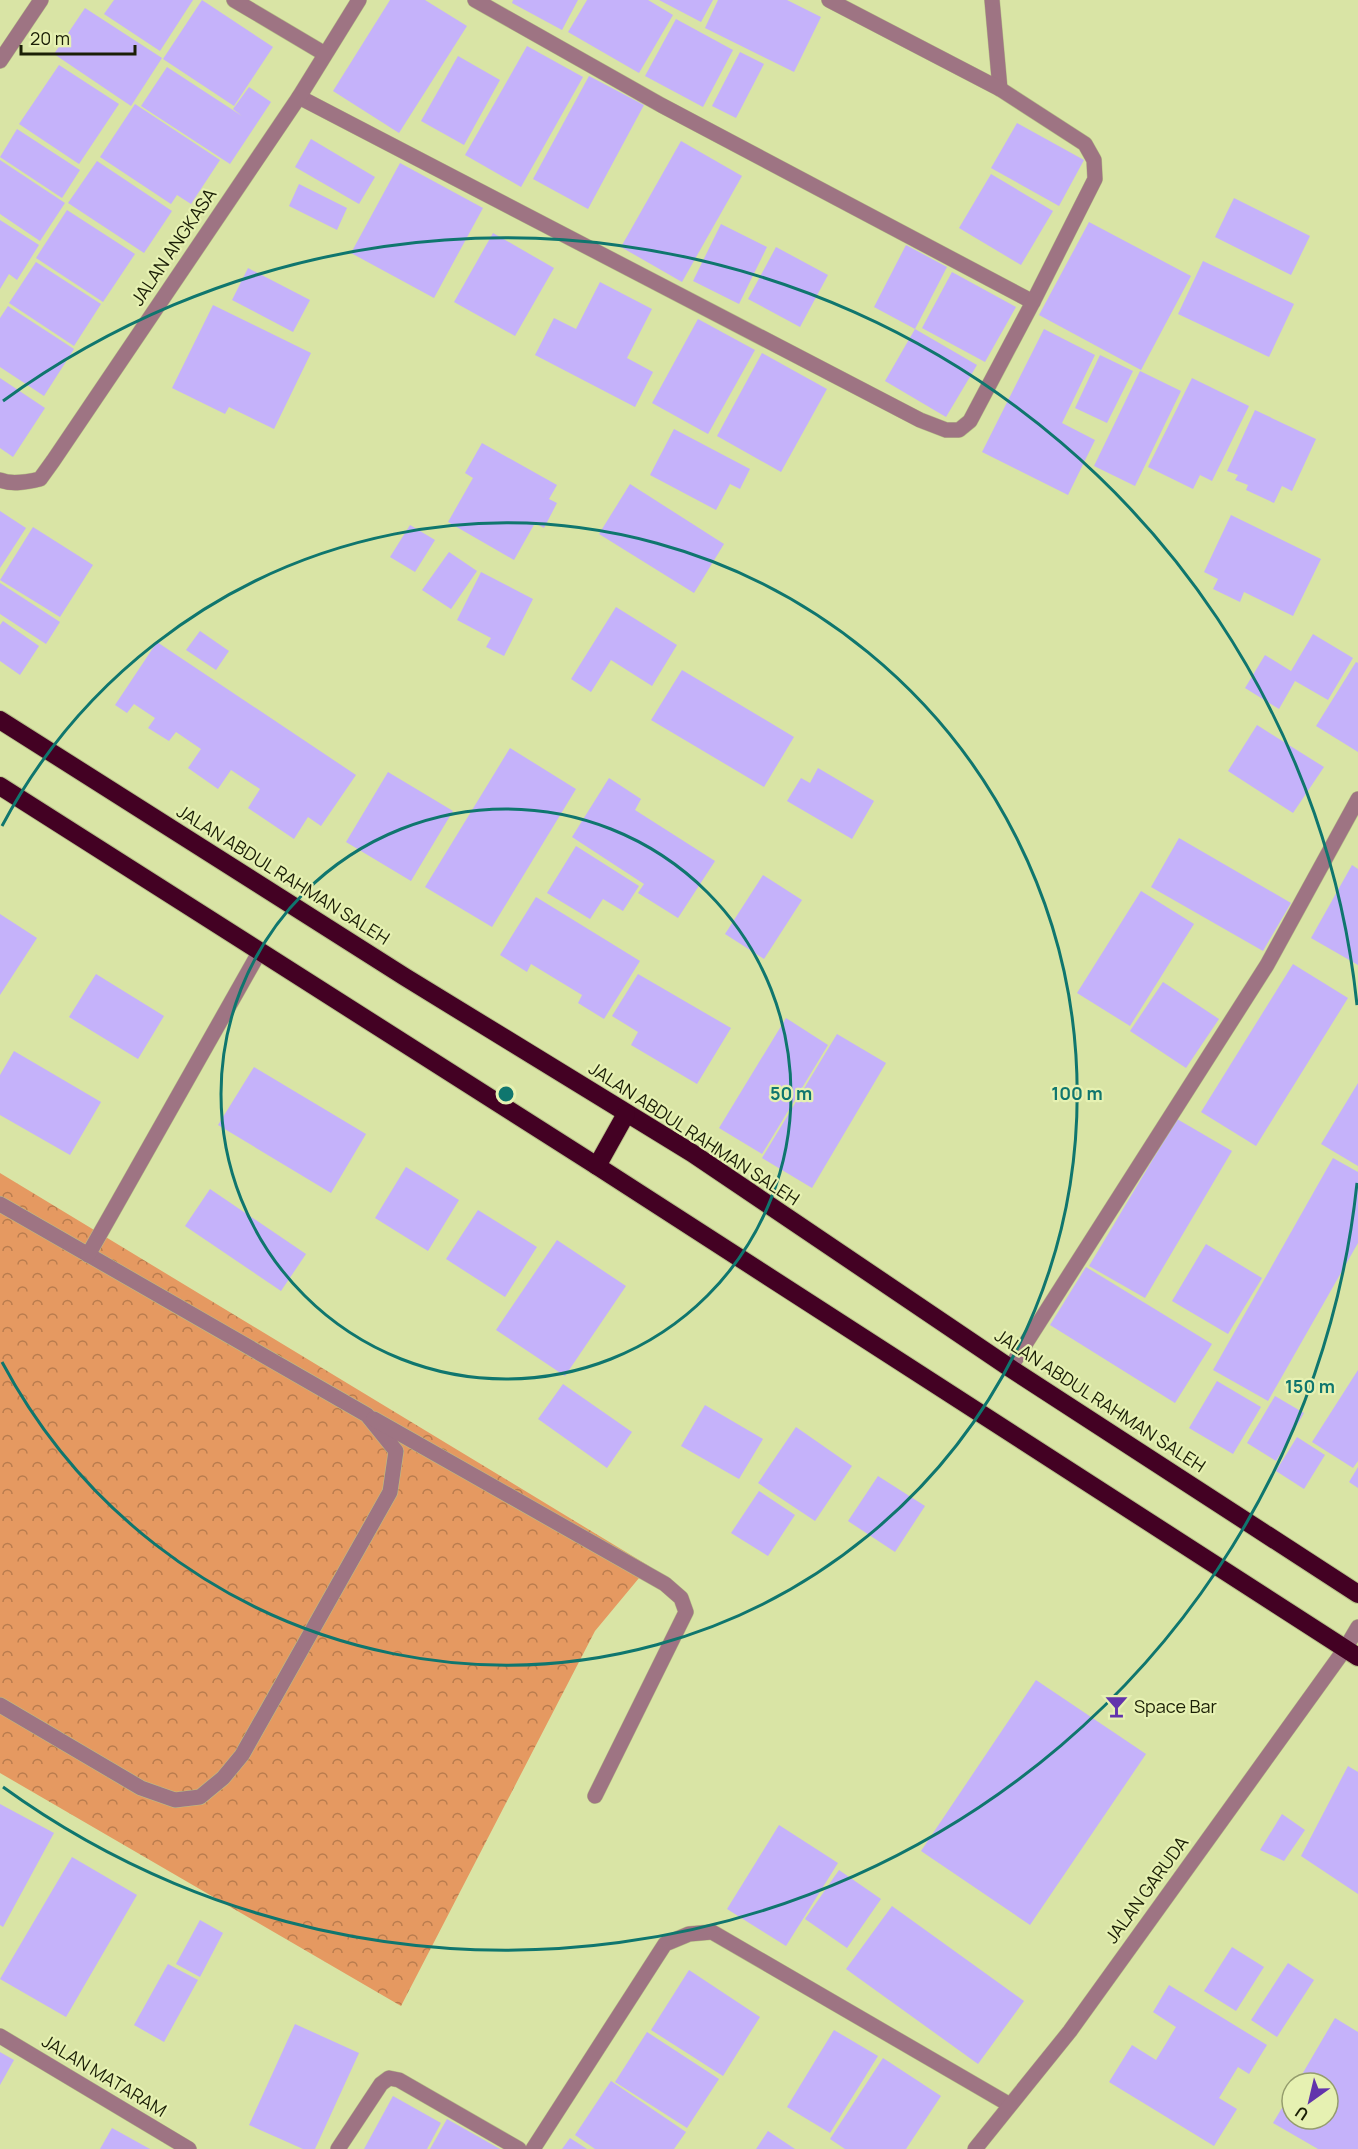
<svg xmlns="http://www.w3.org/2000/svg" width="1358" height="2149" viewBox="0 0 1358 2149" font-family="Manrope,sans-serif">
<defs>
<pattern id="park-crowns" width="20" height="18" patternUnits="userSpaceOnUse" patternTransform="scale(1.5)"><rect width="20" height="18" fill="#e59961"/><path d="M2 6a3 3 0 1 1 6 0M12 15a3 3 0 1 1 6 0" fill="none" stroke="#b97c4e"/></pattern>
</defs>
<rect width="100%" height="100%" fill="#d9e4a5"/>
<!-- park -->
<path fill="url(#park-crowns)" d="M0,1173l649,393 -54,65 -194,375 -401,-233z"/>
<!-- building -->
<g fill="#c5b2fa">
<path d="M114,0h79l-33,51 -56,-37z"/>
<path d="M202,0l71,47 -39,59 -71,-47z"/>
<path d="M390,0h35l42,26 -68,107 -66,-42z"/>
<path d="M513,0h65l-16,30 -50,-27z"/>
<path d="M587,0h61l25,15 -34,58 -71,-41z"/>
<path d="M659,0h54l-12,22z"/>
<path d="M718,0h69l34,17 -27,55 -89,-44z"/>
<path d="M85,8l77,50 -31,48 -77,-52z"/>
<path d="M676,19l57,31 -30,57 -58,-31z"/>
<path d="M527,46l56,31 -62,110 -56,-32z"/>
<path d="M740,52l24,12 -28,54 -24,-12z"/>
<path d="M458,56l42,24 -36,65 -43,-24z"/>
<path d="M59,65l60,39 -40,60 -60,-40z"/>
<path d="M167,67l75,49 -9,-7 16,-22 22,15 -41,62 -89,-58z"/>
<path d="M589,76l55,29 -56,104 -55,-30z"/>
<path d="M135,104l85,56 -29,44 -14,-9 -6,9 -71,-47z"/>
<path d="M1017,123l67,37 -25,46 -68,-38z"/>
<path d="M17,129l63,41 -18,28 -62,-41z"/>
<path d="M311,139l64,38 -16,27 -64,-37z"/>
<path d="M681,141l61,35 -60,106 -61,-35z"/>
<path d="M0,160l65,43 -25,38 -40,-27z"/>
<path d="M97,161l75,50 -28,42 -76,-50z"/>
<path d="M400,163l83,45 -49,90 -83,-45z"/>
<path d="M991,174l62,37 -32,54 -62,-37z"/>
<path d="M299,184l48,24 -10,22 -48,-24z"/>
<path d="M1234,198l76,38 -19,39 -76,-38z"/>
<path d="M67,210l68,44 -32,48 -67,-44z"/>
<path d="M0,220l39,25 -22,35 -8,-6 -9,15z"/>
<path d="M1089,222l102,54 -50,94 -102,-55z"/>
<path d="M721,224l46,23 -28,57 -46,-23z"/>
<path d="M493,233l61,35 -39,68 -61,-34z"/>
<path d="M906,245l41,22 -32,62 -41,-22z"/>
<path d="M776,247l52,28 -28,52 -52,-28z"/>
<path d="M1203,261l91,43 -25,53 -91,-43z"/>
<path d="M36,262l65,42 -27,42 -65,-43z"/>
<path d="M248,268l62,32 -17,32 -61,-32z"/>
<path d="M952,272l64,35 -31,55 -63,-34z"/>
<path d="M600,282l52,27 -25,49 26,14 -18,35 -100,-52 19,-37 22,11z"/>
<path d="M213,305l98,48 -37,76 -45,-22 -4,7 -53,-26z"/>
<path d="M8,306l66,43 -30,47 -44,-29v-49z"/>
<path d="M698,319l57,31 -47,84 -56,-31z"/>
<path d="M915,329l62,36 -31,52 -61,-36z"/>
<path d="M1044,329l51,26 -33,68 33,17 -27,55 -86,-43z"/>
<path d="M762,353l65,36 -46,83 -64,-36z"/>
<path d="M1100,355l33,16 -26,52 -32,-15z"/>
<path d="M1140,371l41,20 -46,95 -41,-20z"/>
<path d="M0,378l45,30 -32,49 -13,-9z"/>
<path d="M1192,378l57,28 -37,75 -12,-6 -7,14 -45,-22z"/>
<path d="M1255,410l61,29 -24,52 -10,-5 -8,17 -28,-13 2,-5 -13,-5 3,-5 -11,-4z"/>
<path d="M674,429l76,40 -10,20 -10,-5 -14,26 -66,-35z"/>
<path d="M482,443l75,42 -8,14 8,4 -13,25 -9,-5 -21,37 -66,-38 25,-44 -8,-5z"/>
<path d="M630,484l94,60 -30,49 -95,-59z"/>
<path d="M0,511l26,17 -26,40z"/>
<path d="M1231,515l90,44 -28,57 -49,-24 -4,10 -27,-13 5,-10 -14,-7z"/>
<path d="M410,525l25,15 -20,32 -25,-15z"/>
<path d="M33,527l60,38 -33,52 -60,-37z"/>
<path d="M449,552l28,19 -26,38 -29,-19z"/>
<path d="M481,572l52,27 -29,57 -18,-9 5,-9 -34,-18z"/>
<path d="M0,583l60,39 -14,22 -46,-30z"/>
<path d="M616,607l61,38 -25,41 -41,-26 -20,32 -20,-13z"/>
<path d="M3,621l36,25 -19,29 -20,-14v-36z"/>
<path d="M200,631l29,20 -13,19 -30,-20z"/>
<path d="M1313,634l40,24 -25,42 -33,-19 -16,28 -34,-21 20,-33 26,16z"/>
<path d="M157,642l199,133 -35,51 -13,-9 -14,22 -46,-31 12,-19 -29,-19 -13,19 -30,-21 13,-19 -25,-17 -7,9 -21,-13 7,-10 -21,-14 -7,9 -12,-8z"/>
<path d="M1356,662l2,1v89l-42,-26z"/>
<path d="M682,670l112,67 -30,50 -113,-67z"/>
<path d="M1257,725l67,42 -31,46 -65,-42z"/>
<path d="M510,748l66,41 -84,138 -67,-40z"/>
<path d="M818,768l56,33 -22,38 -65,-38 14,-23 9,5z"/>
<path d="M388,772l65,39 -42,70 -65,-39z"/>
<path d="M609,778l32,21 -6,11 80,51 -37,57 -40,-25 6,-9 -72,-47z"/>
<path d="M1179,838l112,65 -28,48 -112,-64z"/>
<path d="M576,846l63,40 -16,25 -20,-12 -13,20 -43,-26z"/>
<path d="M1352,865l6,4v96l-47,-27z"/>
<path d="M763,875l39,25 -38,59 -39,-25z"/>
<path d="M1141,891l53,33 -64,102 -53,-33z"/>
<path d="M536,897l104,64 -36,58 -26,-16 4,-8 -51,-31 -4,8 -27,-17z"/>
<path d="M0,914l37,24 -37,57z"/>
<path d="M1293,964l55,34 -92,148 -55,-34z"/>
<path d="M96,974l68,42 -26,43 -69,-42z"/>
<path d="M638,974l93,54 -34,56 -66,-39 7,-13 -26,-16z"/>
<path d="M1163,982l56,37 -33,49 -56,-37z"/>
<path d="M786,1018l42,27 -66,109 -43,-26z"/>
<path d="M837,1034l49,29 -74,125 -50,-30z"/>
<path d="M14,1051l87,51 -31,53 -70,-40v-40z"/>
<path d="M254,1067l112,67 -35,59 -113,-68z"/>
<path d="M1358,1083v83l-37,-22z"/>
<path d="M1177,1119l55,32 -87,147 -56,-32z"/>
<path d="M1333,1158l25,14v71l-90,158 -55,-31z"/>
<path d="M406,1167l53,33 -31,51 -53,-33z"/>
<path d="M210,1189l96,65 -25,37 -96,-65z"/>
<path d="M478,1210l59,37 -32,50 -59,-38z"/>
<path d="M557,1240l69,46 -61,90 -69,-46z"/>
<path d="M1206,1244l56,34 -34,56 -56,-33z"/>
<path d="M1086,1267l126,77 -37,59 -125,-78z"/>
<path d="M1358,1370v91l-5,7 -41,-26z"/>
<path d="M1217,1381l44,26 -28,47 -44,-26z"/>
<path d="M563,1384l69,48 -25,36 -69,-49z"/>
<path d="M1275,1396l29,17 -28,48 -29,-18z"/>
<path d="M705,1405l58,34 -24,40 -58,-33z"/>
<path d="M796,1427l56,39 -37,55 -57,-38z"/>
<path d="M1297,1437l28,18 -21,34 -28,-18z"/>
<path d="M1358,1467v21l-9,-6z"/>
<path d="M878,1476l47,30 -30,46 -47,-31z"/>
<path d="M759,1491l36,24 -27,41 -37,-23z"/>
<path d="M1036,1680l110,74 -116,171 -109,-74z"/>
<path d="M1348,1766l10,6v122l-57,-38z"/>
<path d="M0,1804l54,29 -51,94 -3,-2z"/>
<path d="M1282,1814l23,16 -21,31 -24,-11z"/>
<path d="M779,1825l59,38 -52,83 -59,-37z"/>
<path d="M72,1857l65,38 -71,122 -66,-38z"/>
<path d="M839,1870l42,29 -34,49 -42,-29z"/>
<path d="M892,1906l132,95 -46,63 -132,-95z"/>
<path d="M200,1920l23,13 -23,44 -24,-13z"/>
<path d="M1232,1947l32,20 -28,44 -32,-20z"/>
<path d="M1288,1963l26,17 -37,57 -26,-17z"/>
<path d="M168,1964l30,16 -34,62 -30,-17z"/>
<path d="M689,1970l71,47 -37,59 -72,-46z"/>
<path d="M1169,1985l98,60 -18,29 -11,-7 -19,31 18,11 -23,37 -105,-64 23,-37 24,15 20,-33 -23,-15z"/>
<path d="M1335,2018l23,14v117h-40l-45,-26 19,-32v28h36v-36h-31z"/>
<path d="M295,2024l64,29 -44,96h-12l-54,-24z"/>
<path d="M834,2030l44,26 -48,77 -43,-26z"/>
<path d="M647,2032l72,47 -32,49 -72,-46z"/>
<path d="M0,2052l14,8 -14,25z"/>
<path d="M883,2058l58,38 -35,53h-61l-15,-10z"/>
<path d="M611,2081l75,51 -12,17h-79l-20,-14z"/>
<path d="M393,2096l48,27 -14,26h-63z"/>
<path d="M447,2119l53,30h-70z"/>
<path d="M112,2128l38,21h-50z"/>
<path d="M768,2131l27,18h-39z"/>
<path d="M570,2138l17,11h-25z"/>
</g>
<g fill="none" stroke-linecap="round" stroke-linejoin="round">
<defs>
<g id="minor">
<path d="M234,0l91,54"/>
<path d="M475,0l186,105 372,197"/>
<path d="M992,0l8,89"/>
<path d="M0,61l41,-61"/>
<path d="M299,97l621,323 26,10h13l11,-9 63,-119 62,-123 -1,-19 -9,-16 -85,-55 -171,-89"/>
<path d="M0,480c12,5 27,2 40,-1l13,-18 246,-364 60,-97"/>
<path d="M0,1204l367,211 29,36 -6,41 -148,263 -19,23 -23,19 -25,3 -34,-12 -141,-83"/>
<path d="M88,1255l172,-304"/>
<path d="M1010,1368l257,-403 91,-166"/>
<path d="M374,1419l291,165 16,14 5,14 -91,184"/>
<path d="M0,2036l189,113"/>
<path d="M338,2149l43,-65 8,-6 10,2 120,69"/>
<path d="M533,2149l132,-205 24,-10 23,-2 298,173"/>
<path d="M975,2149l95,-118 275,-382 13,-22"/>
</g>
<g id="highway">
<path d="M0,720l405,257 287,176 318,215 348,226"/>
<path d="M0,786l597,380 761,491"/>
<path d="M597,1166l29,-52"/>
</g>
</defs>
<!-- minor casing -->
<use href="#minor" stroke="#b7c188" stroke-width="16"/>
<!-- highway casing -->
<use href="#highway" stroke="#b7c188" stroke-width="20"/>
<!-- minor -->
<use href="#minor" stroke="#9e7483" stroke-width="15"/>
<!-- highway -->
<use href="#highway" stroke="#430123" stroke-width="18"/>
</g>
<!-- distance rings -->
<g fill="none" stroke="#0f766e" stroke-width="3">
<circle cx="506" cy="1094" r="285"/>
<path d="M2 826A571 571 0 1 1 2 1362"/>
<path d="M1357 1183A856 856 0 0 1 3 1787M3 401A856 856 0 0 1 1357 1005"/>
</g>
<!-- icons -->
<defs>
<symbol id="bar-bare" viewBox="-9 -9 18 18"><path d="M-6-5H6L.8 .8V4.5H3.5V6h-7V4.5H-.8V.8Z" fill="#6234ac" stroke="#e6f1b2" stroke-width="2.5" paint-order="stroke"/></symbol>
</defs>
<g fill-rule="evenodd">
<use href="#bar-bare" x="1100" y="1690" width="33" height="33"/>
</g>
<g text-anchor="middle" stroke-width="4.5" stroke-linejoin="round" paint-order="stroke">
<!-- street labels -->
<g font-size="18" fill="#1b1f06" stroke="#e6f1b2">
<text transform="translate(174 247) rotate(-56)" y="6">JALAN ANGKASA</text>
<text transform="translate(283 875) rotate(32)" y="6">JALAN ABDUL RAHMAN SALEH</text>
<text transform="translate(694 1134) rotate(33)" y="6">JALAN ABDUL RAHMAN SALEH</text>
<text transform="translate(1100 1401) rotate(33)" y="6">JALAN ABDUL RAHMAN SALEH</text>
<text transform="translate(1147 1890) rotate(-54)" y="6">JALAN GARUDA</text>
<text transform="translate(104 2076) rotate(31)" y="6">JALAN MATARAM</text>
</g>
<!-- poi labels -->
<g font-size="18" fill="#1b1f06" stroke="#e6f1b2" text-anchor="start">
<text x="1134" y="1713">Space Bar</text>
</g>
</g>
<circle cx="506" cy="1094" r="9" fill="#0f766e" stroke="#e6f1b2" stroke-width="3"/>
<g font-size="18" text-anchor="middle" font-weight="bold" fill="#0f766e" stroke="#e6f1b2" stroke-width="4.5" stroke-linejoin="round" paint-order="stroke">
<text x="791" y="1100">50 m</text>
<text x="1077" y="1100">100 m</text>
<text x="1310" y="1393">150 m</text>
</g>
<!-- north arrow -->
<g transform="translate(1310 2101) rotate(214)"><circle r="28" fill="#e6f1b2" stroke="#959d6d" stroke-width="1.5"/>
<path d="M0-4.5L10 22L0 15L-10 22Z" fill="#6234ac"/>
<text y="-9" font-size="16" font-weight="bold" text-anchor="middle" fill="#1b1f06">U</text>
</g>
<!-- scale -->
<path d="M21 45v9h114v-9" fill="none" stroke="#1b1f06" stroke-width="3"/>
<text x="30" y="45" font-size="18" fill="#1b1f06" stroke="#e6f1b2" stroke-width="4.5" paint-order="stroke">20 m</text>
</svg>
